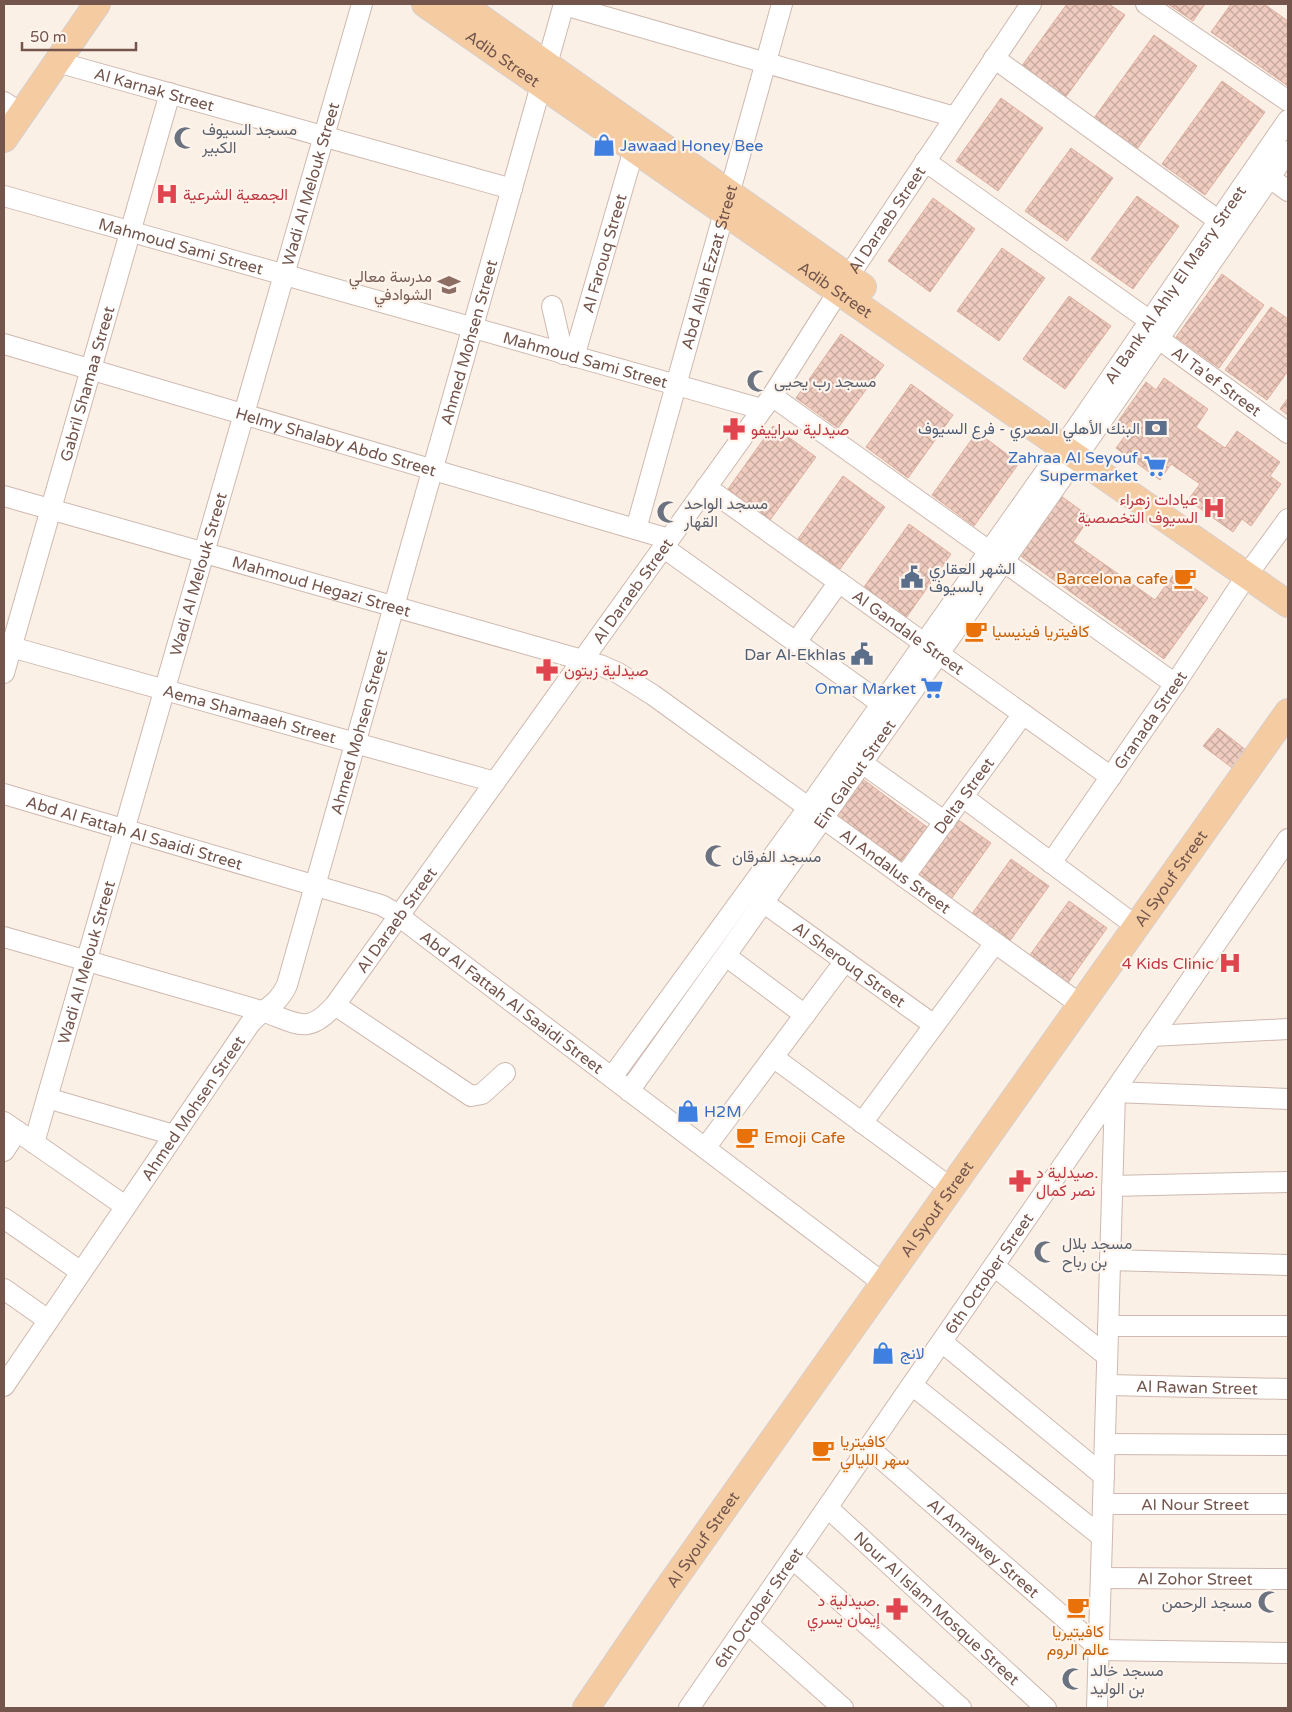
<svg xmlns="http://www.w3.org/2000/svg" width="1292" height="1712" viewBox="0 0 1292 1712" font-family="'Varela Round',Vazirmatn,sans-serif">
<defs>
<pattern id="building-cross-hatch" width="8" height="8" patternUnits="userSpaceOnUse" patternTransform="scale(1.25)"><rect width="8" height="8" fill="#efccbf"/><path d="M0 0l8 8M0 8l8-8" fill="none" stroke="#c6a89d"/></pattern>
</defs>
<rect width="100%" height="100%" fill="#fbf0e6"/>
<!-- building -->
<g fill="url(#building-cross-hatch)" stroke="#e0b0a1">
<path d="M1067,4h42l16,11 -60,83 -44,-31z"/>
<path d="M1168,4h37l-12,17z"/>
<path d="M1231,4h33l24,17v65l-77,-54z"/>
<path d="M1154,35l43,31 -60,83 -43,-31z"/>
<path d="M1222,81l43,31 -60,83 -43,-31z"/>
<path d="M1001,98l42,30 -45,63 -42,-30z"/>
<path d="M1071,148l42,30 -46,63 -42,-30z"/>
<path d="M1137,196l42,30 -46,63 -42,-30z"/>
<path d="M933,198l42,31 -45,63 -42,-31z"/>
<path d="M1002,248l43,30 -46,63 -42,-30z"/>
<path d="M1222,274l42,31 -45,63 -43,-31z"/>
<path d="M1069,296l42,30 -46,63 -42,-30z"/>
<path d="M1271,307l17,12v52l-21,29 -42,-30z"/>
<path d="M841,334l43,31 -46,63 -42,-30z"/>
<path d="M1164,378l44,31 -12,18 29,21 12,-17 43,31 -10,14 11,8 -30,42 -9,-7 -9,13 -45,-32 12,-16 -29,-20 -11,16 -44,-32 9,-12 -11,-9 32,-45 10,8z"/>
<path d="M911,384l42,31 -45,63 -42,-31z"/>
<path d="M1288,398v17l-8,-6z"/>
<path d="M773,426l43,31 -46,63 -42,-31z"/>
<path d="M977,432l42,31 -45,63 -42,-31z"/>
<path d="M843,476l42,31 -45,62 -42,-30z"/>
<path d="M1057,493l33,24 -17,25 82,58 19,-26 34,24 -44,61 -149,-107z"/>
<path d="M909,524l42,30 -45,64 -42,-31z"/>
<path d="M1218,728l33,26 -12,19 -36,-27z"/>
<path d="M860,777l67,50 -28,37 -67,-49z"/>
<path d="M953,816l38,27 -42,59 -38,-28z"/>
<path d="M1011,859l38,27 -42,59 -38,-27z"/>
<path d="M1069,901l38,27 -42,59 -38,-28z"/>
</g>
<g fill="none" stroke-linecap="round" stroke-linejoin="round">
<defs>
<g id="minor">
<path d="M1146,4l142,97"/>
<path d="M564,5l391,112"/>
<path d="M994,58l225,163"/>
<path id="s1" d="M57,62l455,127"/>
<path d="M4,102l17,12"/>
<path d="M925,161l225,160"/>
<path d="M1270,178l18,13"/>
<path id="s2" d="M4,196l758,213"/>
<path d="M552,306l11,48"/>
<path id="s3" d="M1148,331l140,102"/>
<path id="s4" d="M4,344l665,195"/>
<path id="s5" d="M574,357l60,-208"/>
<path d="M772,396l403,288"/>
<path id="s6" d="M706,487l405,290"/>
<path id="s7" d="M4,496l596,169 18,8 35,22 428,310"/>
<path id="s8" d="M636,529l146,-525"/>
<path d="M663,547l219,157"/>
<path d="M796,642l43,-60"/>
<path id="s9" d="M4,645l491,137"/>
<path id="s10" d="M4,673l166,-580"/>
<path d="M862,763l83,59"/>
<path id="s11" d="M4,794l377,111 11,6 491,372"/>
<path d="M963,797l173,129"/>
<path id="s12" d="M1051,863l124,-179 72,-109 41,-56"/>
<path id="s13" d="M904,877l119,-163"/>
<path id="s14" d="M764,903l170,122"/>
<path id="s15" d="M4,937l261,75c33,12 43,23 70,-7l437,-609 66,-104 193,-288"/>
<path d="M726,956l79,59"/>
<path d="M335,1005l136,91 11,-2 23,-21"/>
<path d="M1152,1036l136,-7"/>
<path d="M773,1057l178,131"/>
<path id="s16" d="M612,1077l196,-269 264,-374 216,-314"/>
<path id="s17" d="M629,1091c223,-312 443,-625 659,-940"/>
<path d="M1114,1092l174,7"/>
<path d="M47,1098l127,37"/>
<path d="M4,1122l121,84"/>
<path d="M862,1123l133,-180"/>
<path id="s18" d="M34,1143l328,-1139"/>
<path d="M705,1148l140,-187"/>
<path d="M4,1151l13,-20"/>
<path d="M1112,1186l176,-4"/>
<path d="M4,1218l77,54"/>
<path d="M1110,1260l178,5"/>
<path d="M994,1266l113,90"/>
<path d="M4,1289l44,31"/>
<path d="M1108,1326h180"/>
<path d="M942,1342l162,134"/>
<path d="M912,1385l190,152"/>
<path id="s19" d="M1107,1385l181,4"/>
<path id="s20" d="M4,1386l245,-361c13,-17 28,-18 38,-40l277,-981"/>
<path d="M1105,1444l183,1"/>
<path id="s21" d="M869,1448l230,200"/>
<path id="s22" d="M1103,1504h185"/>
<path id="s23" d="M828,1508l218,200"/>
<path d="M793,1559l168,149"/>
<path id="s24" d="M1101,1578l187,1"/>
<path d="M748,1624l95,84"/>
<path d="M1099,1650l189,3"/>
<path id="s25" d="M689,1708l599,-869"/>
<path d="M1097,1708l18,-615"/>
</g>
<g id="major">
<path id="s26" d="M425,4l863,600"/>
<path d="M461,4l402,283"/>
<path d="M4,139l93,-135"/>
<path id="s27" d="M586,1708l77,-113 625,-883"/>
</g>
</defs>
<!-- minor casing -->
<use href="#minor" stroke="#ceb9b0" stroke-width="22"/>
<!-- major casing -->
<use href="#major" stroke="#d8cfcd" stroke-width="28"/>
<!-- minor -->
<use href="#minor" stroke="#fff" stroke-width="20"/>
<!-- major -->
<use href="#major" stroke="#f5cca2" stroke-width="26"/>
</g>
<!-- icons -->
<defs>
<symbol id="mosque-bare" viewBox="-9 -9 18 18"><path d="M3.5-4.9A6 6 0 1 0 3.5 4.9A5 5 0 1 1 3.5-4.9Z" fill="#6b7280" stroke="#fef4ec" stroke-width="2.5" paint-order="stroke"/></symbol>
<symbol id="shop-bare" viewBox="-9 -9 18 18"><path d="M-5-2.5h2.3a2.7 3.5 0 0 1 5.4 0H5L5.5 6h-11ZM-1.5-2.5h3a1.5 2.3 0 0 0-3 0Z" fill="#3f7fe0" stroke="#fef4ec" stroke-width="2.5" paint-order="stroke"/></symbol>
<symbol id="hospital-bare" viewBox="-9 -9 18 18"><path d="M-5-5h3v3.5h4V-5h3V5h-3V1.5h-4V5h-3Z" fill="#e0444e" stroke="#fef4ec" stroke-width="2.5" paint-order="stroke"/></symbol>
<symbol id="school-bare" viewBox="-9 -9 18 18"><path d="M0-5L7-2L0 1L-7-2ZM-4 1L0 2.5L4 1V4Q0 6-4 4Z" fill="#8d6e63" stroke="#fef4ec" stroke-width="2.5" paint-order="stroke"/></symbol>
<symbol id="bank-bare" viewBox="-9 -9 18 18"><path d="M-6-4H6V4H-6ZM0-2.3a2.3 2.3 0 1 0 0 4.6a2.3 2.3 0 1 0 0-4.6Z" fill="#5c6f8a" stroke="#fef4ec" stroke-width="2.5" paint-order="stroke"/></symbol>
<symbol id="pharmacy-bare" viewBox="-9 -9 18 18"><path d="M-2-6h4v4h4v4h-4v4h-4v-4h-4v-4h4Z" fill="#e0444e" stroke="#fef4ec" stroke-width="2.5" paint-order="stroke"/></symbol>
<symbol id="supermarket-bare" viewBox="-9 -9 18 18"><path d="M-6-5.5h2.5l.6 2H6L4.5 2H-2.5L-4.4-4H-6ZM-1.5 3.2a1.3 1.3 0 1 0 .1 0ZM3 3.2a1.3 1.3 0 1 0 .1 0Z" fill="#3f7fe0" stroke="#fef4ec" stroke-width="2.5" paint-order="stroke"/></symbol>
<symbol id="civic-bare" viewBox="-9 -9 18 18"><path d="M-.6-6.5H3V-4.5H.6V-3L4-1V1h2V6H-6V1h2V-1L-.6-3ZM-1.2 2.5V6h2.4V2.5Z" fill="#5c6f8a" stroke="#fef4ec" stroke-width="2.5" paint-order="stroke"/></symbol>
<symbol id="cafe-bare" viewBox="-9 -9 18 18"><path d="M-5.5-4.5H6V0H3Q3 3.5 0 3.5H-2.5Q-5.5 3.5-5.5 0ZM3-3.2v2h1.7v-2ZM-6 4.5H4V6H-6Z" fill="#e8710a" stroke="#fef4ec" stroke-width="2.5" paint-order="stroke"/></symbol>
</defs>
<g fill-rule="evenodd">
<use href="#mosque-bare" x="169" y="122" width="32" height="32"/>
<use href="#shop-bare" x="588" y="129" width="32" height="32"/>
<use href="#hospital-bare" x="151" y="178" width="32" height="32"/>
<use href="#school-bare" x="433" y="269" width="32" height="32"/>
<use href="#mosque-bare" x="742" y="365" width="32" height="32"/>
<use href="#bank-bare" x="1140" y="412" width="32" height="32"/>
<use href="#pharmacy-bare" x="718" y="413" width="32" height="32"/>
<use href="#supermarket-bare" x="1139" y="450" width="32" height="32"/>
<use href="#hospital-bare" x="1198" y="492" width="32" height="32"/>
<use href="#mosque-bare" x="652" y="496" width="32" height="32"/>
<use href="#civic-bare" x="896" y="561" width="32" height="32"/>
<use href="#cafe-bare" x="1169" y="562" width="32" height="32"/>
<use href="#cafe-bare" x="960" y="615" width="32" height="32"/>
<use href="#civic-bare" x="846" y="638" width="32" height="32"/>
<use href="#pharmacy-bare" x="531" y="654" width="32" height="32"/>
<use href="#supermarket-bare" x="916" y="672" width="32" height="32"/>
<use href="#mosque-bare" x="700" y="840" width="32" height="32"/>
<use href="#hospital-bare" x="1214" y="947" width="32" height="32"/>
<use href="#shop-bare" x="672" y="1095" width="32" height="32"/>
<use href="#cafe-bare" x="731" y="1121" width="32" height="32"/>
<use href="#pharmacy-bare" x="1004" y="1165" width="32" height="32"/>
<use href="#mosque-bare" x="1029" y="1236" width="32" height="32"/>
<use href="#shop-bare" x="867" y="1337" width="32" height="32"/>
<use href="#cafe-bare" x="807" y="1434" width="32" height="32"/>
<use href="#mosque-bare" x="1253" y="1586" width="32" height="32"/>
<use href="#cafe-bare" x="1062" y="1591" width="32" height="32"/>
<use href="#pharmacy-bare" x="881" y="1593" width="32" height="32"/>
<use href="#mosque-bare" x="1057" y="1663" width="32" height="32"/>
</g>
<g text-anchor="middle" stroke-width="4.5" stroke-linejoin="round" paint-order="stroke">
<!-- street labels -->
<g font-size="16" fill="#73554c" stroke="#fef4ec">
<text dy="6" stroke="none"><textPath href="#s26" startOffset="95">Adib Street</textPath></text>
<text dy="6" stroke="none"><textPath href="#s1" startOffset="101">Al Karnak Street</textPath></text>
<text dy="6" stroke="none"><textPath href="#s18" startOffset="998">Wadi Al Melouk Street</textPath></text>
<text dy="6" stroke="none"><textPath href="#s15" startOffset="1310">Al Daraeb Street</textPath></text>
<text dy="6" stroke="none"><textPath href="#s2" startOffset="184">Mahmoud Sami Street</textPath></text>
<text dy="6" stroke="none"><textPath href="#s5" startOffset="108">Al Farouq Street</textPath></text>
<text dy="6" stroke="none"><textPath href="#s8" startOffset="272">Abd Allah Ezzat Street</textPath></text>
<text dy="6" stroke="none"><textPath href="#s16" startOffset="972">Al Bank Al Ahly El Masry Street</textPath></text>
<text dy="6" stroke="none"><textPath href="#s26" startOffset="500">Adib Street</textPath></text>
<text dy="6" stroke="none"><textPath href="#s20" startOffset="1160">Ahmed Mohsen Street</textPath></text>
<text dy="6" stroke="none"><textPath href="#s2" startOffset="604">Mahmoud Sami Street</textPath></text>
<text dy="6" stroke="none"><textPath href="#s3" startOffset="85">Al Ta'ef Street</textPath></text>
<text dy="6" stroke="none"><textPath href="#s10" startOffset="301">Gabril Shamaa Street</textPath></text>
<text dy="6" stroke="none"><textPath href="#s4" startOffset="346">Helmy Shalaby Abdo Street</textPath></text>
<text dy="6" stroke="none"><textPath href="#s18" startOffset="592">Wadi Al Melouk Street</textPath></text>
<text dy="6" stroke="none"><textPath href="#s7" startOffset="330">Mahmoud Hegazi Street</textPath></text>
<text dy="6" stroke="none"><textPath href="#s15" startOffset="860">Al Daraeb Street</textPath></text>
<text dy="6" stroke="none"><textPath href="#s6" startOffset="249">Al Gandale Street</textPath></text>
<text dy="6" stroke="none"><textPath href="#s9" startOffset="255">Aema Shamaaeh Street</textPath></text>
<text dy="6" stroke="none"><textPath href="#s12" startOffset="174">Granada Street</textPath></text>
<text dy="6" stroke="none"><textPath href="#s20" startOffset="755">Ahmed Mohsen Street</textPath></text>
<text dy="6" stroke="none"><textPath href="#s17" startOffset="389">Ein Galout Street</textPath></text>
<text dy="6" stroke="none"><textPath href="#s13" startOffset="101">Delta Street</textPath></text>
<text dy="6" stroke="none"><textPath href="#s11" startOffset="136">Abd Al Fattah Al Saaidi Street</textPath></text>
<text dy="6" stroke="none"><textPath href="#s7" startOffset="980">Al Andalus Street</textPath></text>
<text dy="6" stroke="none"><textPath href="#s27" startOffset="1015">Al Syouf Street</textPath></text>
<text dy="6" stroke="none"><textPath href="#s15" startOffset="455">Al Daraeb Street</textPath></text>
<text dy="6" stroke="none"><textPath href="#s18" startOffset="188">Wadi Al Melouk Street</textPath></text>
<text dy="6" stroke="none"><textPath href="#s14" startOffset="105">Al Sherouq Street</textPath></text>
<text dy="6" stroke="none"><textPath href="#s11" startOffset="556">Abd Al Fattah Al Saaidi Street</textPath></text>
<text dy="6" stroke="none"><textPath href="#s20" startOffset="336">Ahmed Mohsen Street</textPath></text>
<text dy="6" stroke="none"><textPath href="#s27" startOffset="610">Al Syouf Street</textPath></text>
<text dy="6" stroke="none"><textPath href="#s25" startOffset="528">6th October Street</textPath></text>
<text dy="6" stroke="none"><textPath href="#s19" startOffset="90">Al Rawan Street</textPath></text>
<text dy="6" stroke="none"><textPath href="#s22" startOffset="92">Al Nour Street</textPath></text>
<text dy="6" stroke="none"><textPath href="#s27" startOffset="205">Al Syouf Street</textPath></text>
<text dy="6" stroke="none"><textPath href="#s21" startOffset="152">Al Amrawey Street</textPath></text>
<text dy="6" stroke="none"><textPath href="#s24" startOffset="94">Al Zohor Street</textPath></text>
<text dy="6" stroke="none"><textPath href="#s25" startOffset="122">6th October Street</textPath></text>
<text dy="6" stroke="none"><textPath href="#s23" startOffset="148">Nour Al Islam Mosque Street</textPath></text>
</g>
<!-- worship labels -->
<g font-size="16" fill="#5b616d" stroke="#fef4ec" text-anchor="start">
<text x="202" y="135">مسجد السيوف<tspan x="202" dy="18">الكبير</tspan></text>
<text x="774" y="387">مسجد رب يحيى</text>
<text x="684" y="509">مسجد الواحد<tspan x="684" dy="18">القهار</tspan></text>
<text x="732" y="862">مسجد الفرقان</text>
<text x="1062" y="1249">مسجد بلال<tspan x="1062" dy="18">بن رباح</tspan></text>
<text x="1252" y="1608" text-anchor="end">مسجد الرحمن</text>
<text x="1090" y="1676">مسجد خالد<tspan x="1090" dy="18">بن الوليد</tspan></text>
</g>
<!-- shop labels -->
<g font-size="16" fill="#366cbe" stroke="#fef4ec" text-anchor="start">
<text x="620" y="151">Jawaad Honey Bee</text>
<text x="1138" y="463" text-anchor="end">Zahraa Al Seyouf<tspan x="1138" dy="18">Supermarket</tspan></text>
<text x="916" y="694" text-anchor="end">Omar Market</text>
<text x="704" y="1117">H2M</text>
<text x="900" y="1359">لانج</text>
</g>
<!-- health labels -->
<g font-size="16" fill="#be3a42" stroke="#fef4ec" text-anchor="start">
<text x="183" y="200">الجمعية الشرعية</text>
<text x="751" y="435">صيدلية سراييفو</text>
<text x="1198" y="505" text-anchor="end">عيادات زهراء<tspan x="1198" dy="18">السيوف التخصصية</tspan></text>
<text x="564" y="676">صيدلية زيتون</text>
<text x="1214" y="969" text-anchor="end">4 Kids Clinic</text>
<text x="1036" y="1178">صيدلية د.<tspan x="1036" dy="18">نصر كمال</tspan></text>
<text x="880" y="1606" text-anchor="end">صيدلية د.<tspan x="880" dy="18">إيمان يسري</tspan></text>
</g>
<!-- education labels -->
<g font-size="16" fill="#785e54" stroke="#fef4ec" text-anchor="end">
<text x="432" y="282">مدرسة معالي<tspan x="432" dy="18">الشوادفي</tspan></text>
</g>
<!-- service labels -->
<g font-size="16" fill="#4e5e75" stroke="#fef4ec" text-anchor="end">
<text x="1140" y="434">البنك الأهلي المصري - فرع السيوف</text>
<text x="929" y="574" text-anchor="start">الشهر العقاري<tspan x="929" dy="18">بالسيوف</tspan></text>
<text x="846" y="660">Dar Al-Ekhlas</text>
</g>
<!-- food labels -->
<g font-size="16" fill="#c56008" stroke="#fef4ec" text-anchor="start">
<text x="1168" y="584" text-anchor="end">Barcelona cafe</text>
<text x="992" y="637">كافيتريا فينيسيا</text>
<text x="764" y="1143">Emoji Cafe</text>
<text x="840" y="1447">كافيتريا<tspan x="840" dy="18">سهر الليالي</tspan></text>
<text x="1078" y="1637" text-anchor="middle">كافيتيريا<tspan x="1078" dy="18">عالم الروم</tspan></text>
</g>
</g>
<!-- border -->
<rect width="1292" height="1712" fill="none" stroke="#73554c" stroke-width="10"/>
<!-- scale -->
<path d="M22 42v8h114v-8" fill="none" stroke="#73554c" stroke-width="2.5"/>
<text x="30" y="42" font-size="15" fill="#73554c" stroke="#fef4ec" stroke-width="4" paint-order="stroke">50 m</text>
</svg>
